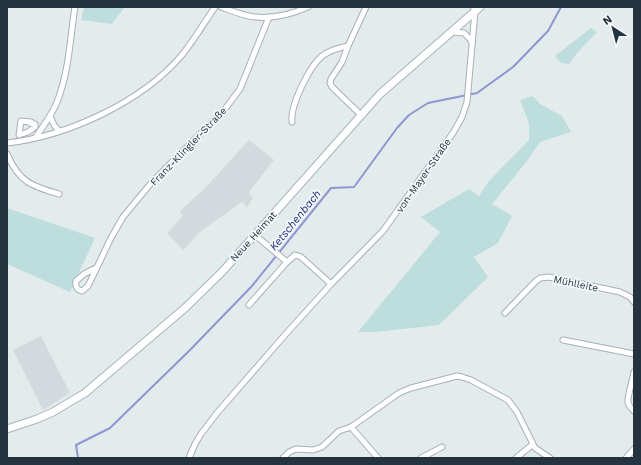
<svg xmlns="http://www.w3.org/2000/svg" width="641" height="465" viewBox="0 0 641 465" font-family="'Work Sans',sans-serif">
<rect width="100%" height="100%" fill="#e4ebed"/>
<!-- built -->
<g fill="#d2dadd">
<path d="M249,140l25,20 -25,32 4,6 -6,9 -5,-5 -41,29 -18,19 -16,-17 16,-17 -3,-5 25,-23z"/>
<path d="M41,336l29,57 -27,17 -30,-60z"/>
</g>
<!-- green -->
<g fill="#bddedd">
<path d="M84,7h40v1l-12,16 -31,-4z"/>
<path d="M591,28l6,4 -20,21 -8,11 -8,-1 -6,-7z"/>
<path d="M533,96l7,8 22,12 9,16 -31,10 -13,19 -35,43 20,12 -14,27 -24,14 14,20 -49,48 -64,7h-17l82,-100 -19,-15 48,-28 10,7 10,-15 40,-41v-17l-9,-23z"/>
<path d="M7,208l88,30 -25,54 -63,-28z"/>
</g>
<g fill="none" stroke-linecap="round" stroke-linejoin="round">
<!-- stream -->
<path stroke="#8d96d1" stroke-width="2" d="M78,458l-2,-13 34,-17 79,-77 63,-65 79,-98 23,-1 43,-59 12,-13 19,-12 49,-10 36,-26 35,-36 13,-24"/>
<defs>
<g id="street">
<path d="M221,7c11,4 23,9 34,10 18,2 37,-3 53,-10"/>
<path d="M452,32l12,1 6,6 2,4"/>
<path d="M361,115l-29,-28 -2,-4 1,-4 11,-17 6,-16 18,-39"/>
<path d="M50,116l4,9 5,6"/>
<path d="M21,121l10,1 -1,1 5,1v3l-7,5 -9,3z"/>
<path d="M292,122c-2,-16 17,-55 30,-66 8,-6 16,-8 26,-10"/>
<path d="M36,137c7,-11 16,-22 21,-35 12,-30 13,-63 18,-95"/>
<path d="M7,143c61,-7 135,-41 175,-88 12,-15 22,-32 33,-48"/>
<path d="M7,154c12,28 24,32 52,40"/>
<path d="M255,235l32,27"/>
<path d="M96,268l-12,6 -8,7c-1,5 1,9 6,10l6,-5 23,-48 12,-21 29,-35 73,-73 15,-20 29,-72"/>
<path d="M249,305l38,-43 8,-7 6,2 30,27"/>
<path d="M505,313l31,-32 4,-3 9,-1 71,15 10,5 4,5"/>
<path d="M563,340l71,14"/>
<path d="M634,372c-1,7 -7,25 -6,31 1,3 4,6 6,8"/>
<path d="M351,427l27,31"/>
<path d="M189,458l6,-14 6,-10 16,-21 67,-77 47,-52 52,-53 70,-98 9,-16 5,-15 8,-91 -2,-4"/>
<path d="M283,458l6,-6 7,-3 17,1 9,-3 17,-16 12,-4 48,-34 12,-5 46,-12 5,1 9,3 37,20 9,12 18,36 15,10"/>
<path d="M421,458l21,-11"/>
<path d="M516,458l16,-13"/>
<path d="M626,458l8,-9"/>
</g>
<path id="secondary" d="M7,429l30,-10 16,-7 32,-19 100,-85 37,-36 158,-178 100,-87"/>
</defs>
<!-- street casing -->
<use href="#street" stroke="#a6b0b5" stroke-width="7"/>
<!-- secondary casing -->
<use href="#secondary" stroke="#a5b4bc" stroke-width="9"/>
<!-- street -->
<use href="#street" stroke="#fff" stroke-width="5"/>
<!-- secondary -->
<use href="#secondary" stroke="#fff" stroke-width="7"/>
</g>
<g text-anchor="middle" stroke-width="3.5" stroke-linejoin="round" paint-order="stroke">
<!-- street labels -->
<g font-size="10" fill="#23333f" stroke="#f4f8fa">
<text transform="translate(188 146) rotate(-46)" y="4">Franz-Klingler-Straße</text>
<text transform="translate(423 175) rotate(-55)" y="4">von-Mayer-Straße</text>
<text transform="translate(253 236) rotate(-48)" y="4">Neue Heimat</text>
<text transform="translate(576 283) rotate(12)" y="4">Mühlleite</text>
</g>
<!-- water labels -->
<g font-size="11" font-style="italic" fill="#1d297b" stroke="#f4f8fa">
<text transform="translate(295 220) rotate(-51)" y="4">Ketschenbach</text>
</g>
</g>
<!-- border -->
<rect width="641" height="465" fill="none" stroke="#23333f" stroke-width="16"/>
<!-- north arrow -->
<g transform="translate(613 28) rotate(324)" stroke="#f4f8fa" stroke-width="3" paint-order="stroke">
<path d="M0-3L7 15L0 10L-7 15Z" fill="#23333f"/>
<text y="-6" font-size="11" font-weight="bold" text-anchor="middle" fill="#23333f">N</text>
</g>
</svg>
